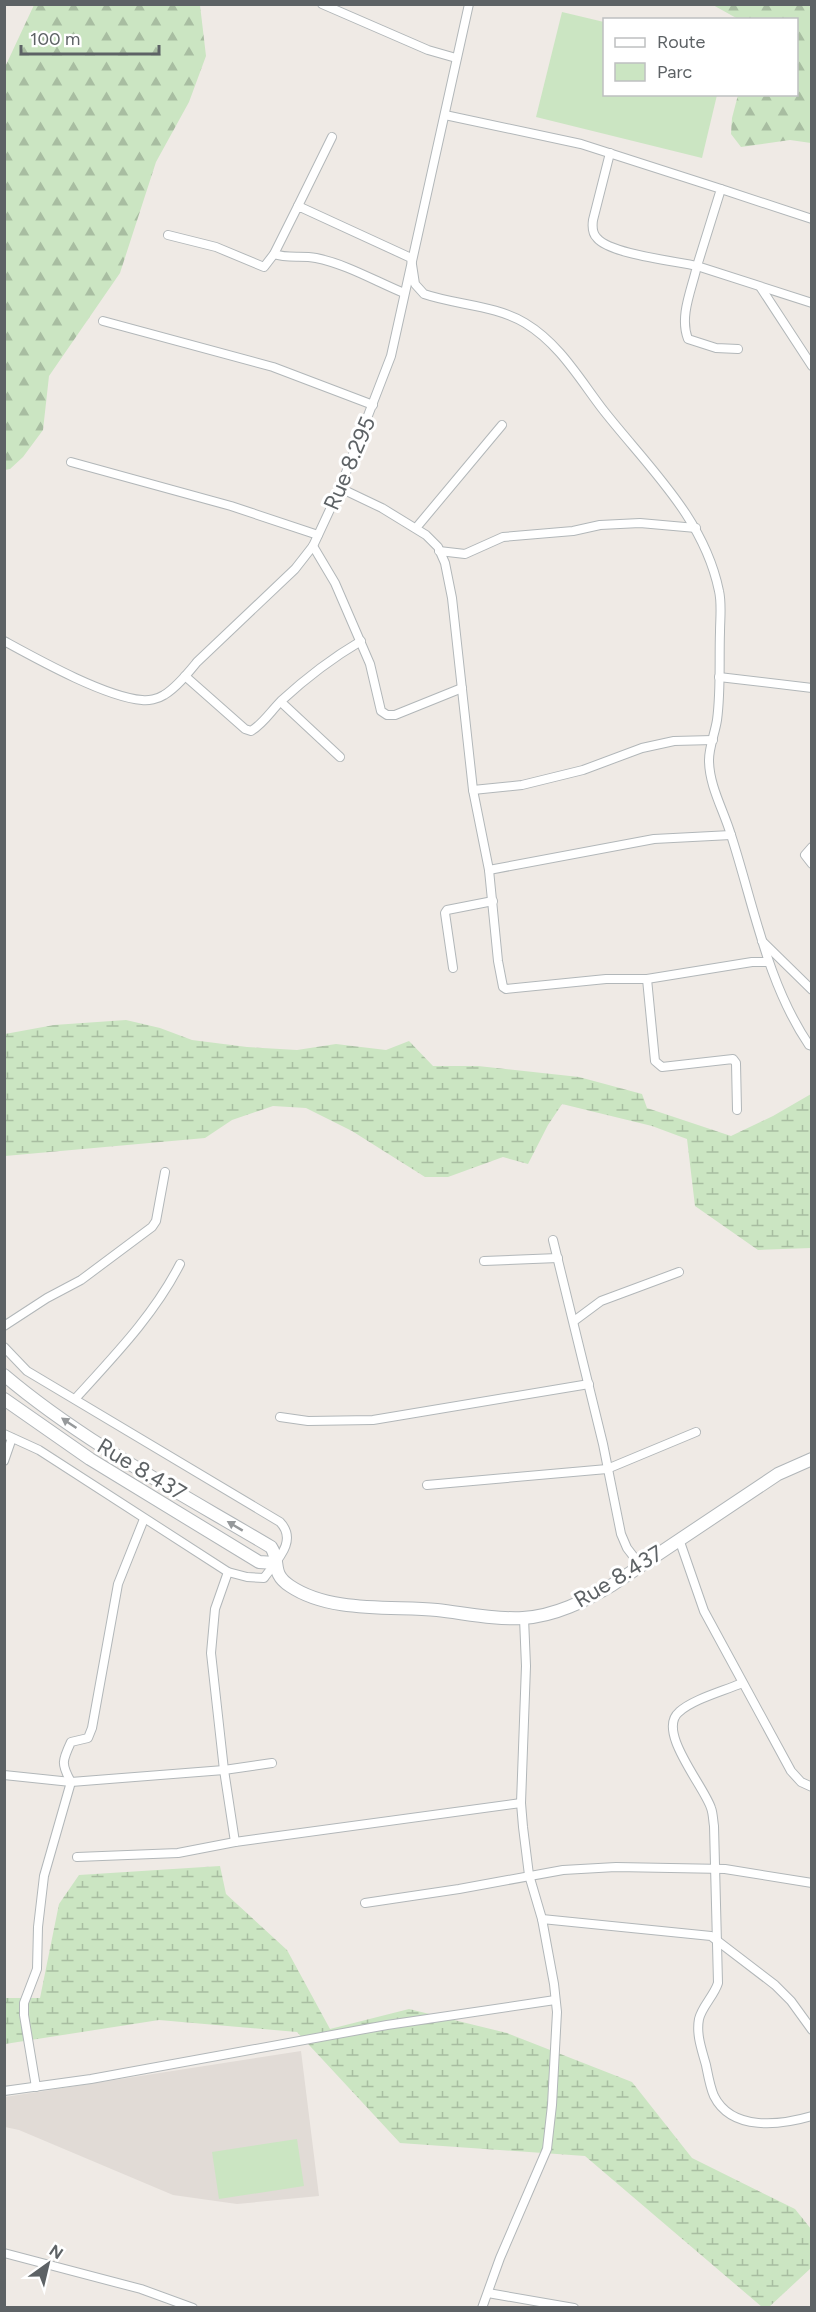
<svg xmlns="http://www.w3.org/2000/svg" width="816" height="2312" viewBox="0 0 816 2312" font-family="Figtree,sans-serif">
<defs>
<pattern id="forest-firs" width="22" height="20" patternUnits="userSpaceOnUse" patternTransform="scale(1.5)"><rect width="22" height="20" fill="#cbe5c2"/><path d="M5 1l3.5 6h-7zM16 11l3.5 6h-7z" fill="#a8bda1"/></pattern>
<pattern id="wetland-marsh" width="20" height="14" patternUnits="userSpaceOnUse" patternTransform="scale(1.5)"><rect width="20" height="14" fill="#cbe5c2"/><path d="M1 5h8M5 5V1M11 12h8M15 12V8" fill="none" stroke="#a8bda1"/></pattern>
</defs>
<rect width="100%" height="100%" fill="#efeae5"/>
<!-- education -->
<path fill="#e1dbd6" d="M301,2051l18,145 -82,8 -64,-9 -154,-65 -14,-3v-30z"/>
<!-- green -->
<g fill="#cbe5c2">
<path d="M562,12l42,10v72l113,1 -15,63 -166,-41z"/>
<path d="M297,2139l7,47 -85,13 -7,-47z"/>
</g>
<!-- forest -->
<g fill="url(#forest-firs)">
<path d="M34,5h166l6,51 -17,46 -33,60 -36,111 -71,103 -6,54 -20,27 -13,12 -5,1v-403z"/>
<path d="M713,5h98v138l-21,-3 -49,7 -10,-13 1,-16 6,-23 58,-1v-74l-58,-1z"/>
</g>
<!-- wetland -->
<g fill="url(#wetland-marsh)">
<path d="M126,1020l34,8 32,12 55,7 50,3 39,-6 50,6 23,-9 24,25h45l101,11 63,17 5,14 84,28 42,-20 38,-22v154l-53,2 -63,-44 -8,-67 -35,-13 -90,-22 -14,21 -20,39 -25,-7 -55,20h-23l-73,-46 -46,-23 -33,-2 -41,14 -27,18 -200,18v-122l49,-9z"/>
<path d="M220,1866l6,28 61,56 43,79 79,-20 98,24 125,49 60,76 103,51 16,20v39l-42,39h-7l-177,-151 -185,-13 -103,-111 -138,-12 -154,24v-46h35l19,-94 20,-29z"/>
</g>
<g fill="none" stroke-linecap="round" stroke-linejoin="round">
<defs>
<g id="minor">
<path d="M322,4l106,46 28,8"/>
<path d="M445,115l136,29 140,45 -24,77 115,37"/>
<path d="M610,153l-17,67c-1,7 -1,13 4,18 13,16 78,23 100,28 -5,23 -18,50 -9,73l28,9 22,1"/>
<path d="M721,189l91,30"/>
<path d="M298,206l34,-69"/>
<path d="M168,235l48,12 48,20 10,-13 24,-48 113,52 4,26 9,10c32,11 71,11 101,29 35,21 55,57 79,88 45,57 100,107 115,180 3,13 1,28 1,41 -1,29 1,59 -3,88 -2,13 -8,27 -8,40 0,26 15,51 22,75 23,71 36,148 78,210l3,1"/>
<path d="M274,254c14,5 27,1 42,4 30,6 59,23 88,35"/>
<path d="M761,288l51,78"/>
<path d="M103,321l170,46 100,38"/>
<path d="M71,462l160,44 87,29"/>
<path d="M340,488l42,20 44,27 12,12 7,16 7,35 21,192 16,80 9,91 5,26 3,2 100,-10h41l105,-17h16"/>
<path d="M416,528l86,-103"/>
<path d="M313,546l22,37 35,81 11,47 6,4h8l67,-27"/>
<path d="M439,551l26,3 38,-17 70,-6 27,-6 40,-2 56,5"/>
<path d="M4,641c33,18 101,56 138,59 6,1 16,-1 22,-5 13,-8 24,-22 33,-33l98,-93 18,-23 27,-58 51,-132 78,-352"/>
<path d="M185,676l60,53 6,2c12,-7 20,-20 30,-30 25,-23 51,-43 80,-60"/>
<path d="M719,677l93,11"/>
<path d="M281,702l59,55"/>
<path d="M473,790l49,-5 61,-15 59,-22 32,-7 39,-1"/>
<path d="M812,847l-7,8 7,9"/>
<path d="M489,870l165,-31 77,-4"/>
<path d="M762,941l50,49"/>
<path d="M453,968l-8,-55 2,-3 46,-9"/>
<path d="M647,979l8,82 7,6 71,-8 3,4 1,47"/>
<path d="M553,1240l50,204 18,90 6,14 13,17"/>
<path d="M484,1261l74,-3"/>
<path d="M574,1321l27,-20 78,-29"/>
<path d="M4,1326l43,-28 34,-18 71,-53 4,-6 9,-49"/>
<path d="M4,1347l23,24 253,151c18,19 -3,38 -16,56l-17,-1 -19,-5 -189,-122 -35,-16"/>
<path d="M75,1399c39,-43 79,-84 105,-135"/>
<path d="M280,1417l28,4 65,-1 216,-36"/>
<path d="M4,1461l8,-23"/>
<path d="M427,1485l180,-16 89,-37"/>
<path d="M679,1539l25,72 87,160 10,11 11,5"/>
<path d="M228,1572l-13,37 -4,44 13,117 11,72"/>
<path d="M742,1683c-18,8 -49,16 -63,29 -23,19 25,74 32,96 2,5 2,12 3,18l4,157c-4,13 -16,23 -19,36 -3,16 3,31 7,46 2,10 4,22 8,31 18,36 67,29 98,20"/>
<path d="M4,1775l67,7 153,-12 48,-7"/>
<path d="M77,1857l101,-4 57,-11 286,-39"/>
<path d="M365,1903l94,-14 104,-19 53,-3 109,2 87,14"/>
<path d="M542,1919l169,17 64,49 16,16 21,29"/>
<path d="M36,2087l-12,-72v-12l13,-34 1,-42 6,-51 27,-94c-10,-18 -9,-21 0,-40l17,-4 4,-10 26,-144 26,-65"/>
<path d="M4,2091l87,-12 296,-54 168,-25"/>
<path d="M4,2253l137,36 52,19"/>
<path d="M488,2293l86,15"/>
<path d="M482,2308l18,-50 47,-109 5,-44 5,-93 -3,-28 -12,-65 -13,-44 -6,-48 -2,-24 5,-137 -2,-48"/>
</g>
<g id="secondary">
<path d="M4,1375c79,67 178,119 267,172 10,15 -1,26 19,39 40,27 101,20 147,24 27,3 60,10 86,8 32,-2 62,-17 89,-33l166,-111 34,-15"/>
<path d="M4,1399l86,60 169,103 16,1"/>
</g>
</defs>
<!-- minor casing -->
<use href="#minor" stroke="#b2b7b9" stroke-width="10"/>
<!-- secondary casing -->
<use href="#secondary" stroke="#b1b6b9" stroke-width="14"/>
<!-- minor -->
<use href="#minor" stroke="#fff" stroke-width="8"/>
<!-- secondary -->
<use href="#secondary" stroke="#fff" stroke-width="12"/>
</g>
<!-- one-way arrows -->
<defs><path id="oneway-solid" d="M-6-.8H1V-3.2L6.5 0L1 3.2V.8H-6Z" transform="scale(1.5)"/></defs>
<g fill="#96999b">
<use href="#oneway-solid" transform="translate(69 1423) rotate(-146)"/>
<use href="#oneway-solid" transform="translate(235 1526) rotate(-149)"/>
</g>
<g text-anchor="middle" stroke-width="6" stroke-linejoin="round" paint-order="stroke">
<!-- street labels -->
<g font-size="22" fill="#5d6265" stroke="#fff">
<text transform="translate(349 463) rotate(-67)" y="8">Rue 8.295</text>
<text transform="translate(142 1469) rotate(31)" y="8">Rue 8.437</text>
<text transform="translate(618 1576) rotate(-31)" y="8">Rue 8.437</text>
</g>
</g>
<!-- border -->
<rect width="816" height="2312" fill="none" stroke="#5d6265" stroke-width="12"/>
<!-- legend -->
<rect x="603" y="18" width="195" height="78" fill="#ffffff" stroke="#bec0c1" stroke-width="1.5"/>
<rect x="615" y="38" width="30" height="9" fill="#ffffff" stroke="#bec0c1" stroke-width="1.5"/>
<text x="657" y="48" font-size="18" fill="#5d6265">Route</text>
<rect x="615" y="63" width="30" height="18" fill="#cbe5c2" stroke="#bec0c1" stroke-width="1.5"/>
<text x="657" y="78" font-size="18" fill="#5d6265">Parc</text>
<!-- north arrow -->
<g transform="translate(48 2264) rotate(34)" stroke="#ffffff" stroke-width="4.5" paint-order="stroke">
<path d="M0-4.5L10 22L0 15L-10 22Z" fill="#5d6265"/>
<text y="-9" font-size="16" font-weight="bold" text-anchor="middle" fill="#5d6265">N</text>
</g>
<!-- scale -->
<path d="M21 45v9h138v-9" fill="none" stroke="#5d6265" stroke-width="3"/>
<text x="30" y="45" font-size="18" fill="#5d6265" stroke="#ffffff" stroke-width="4.5" paint-order="stroke">100 m</text>
</svg>
